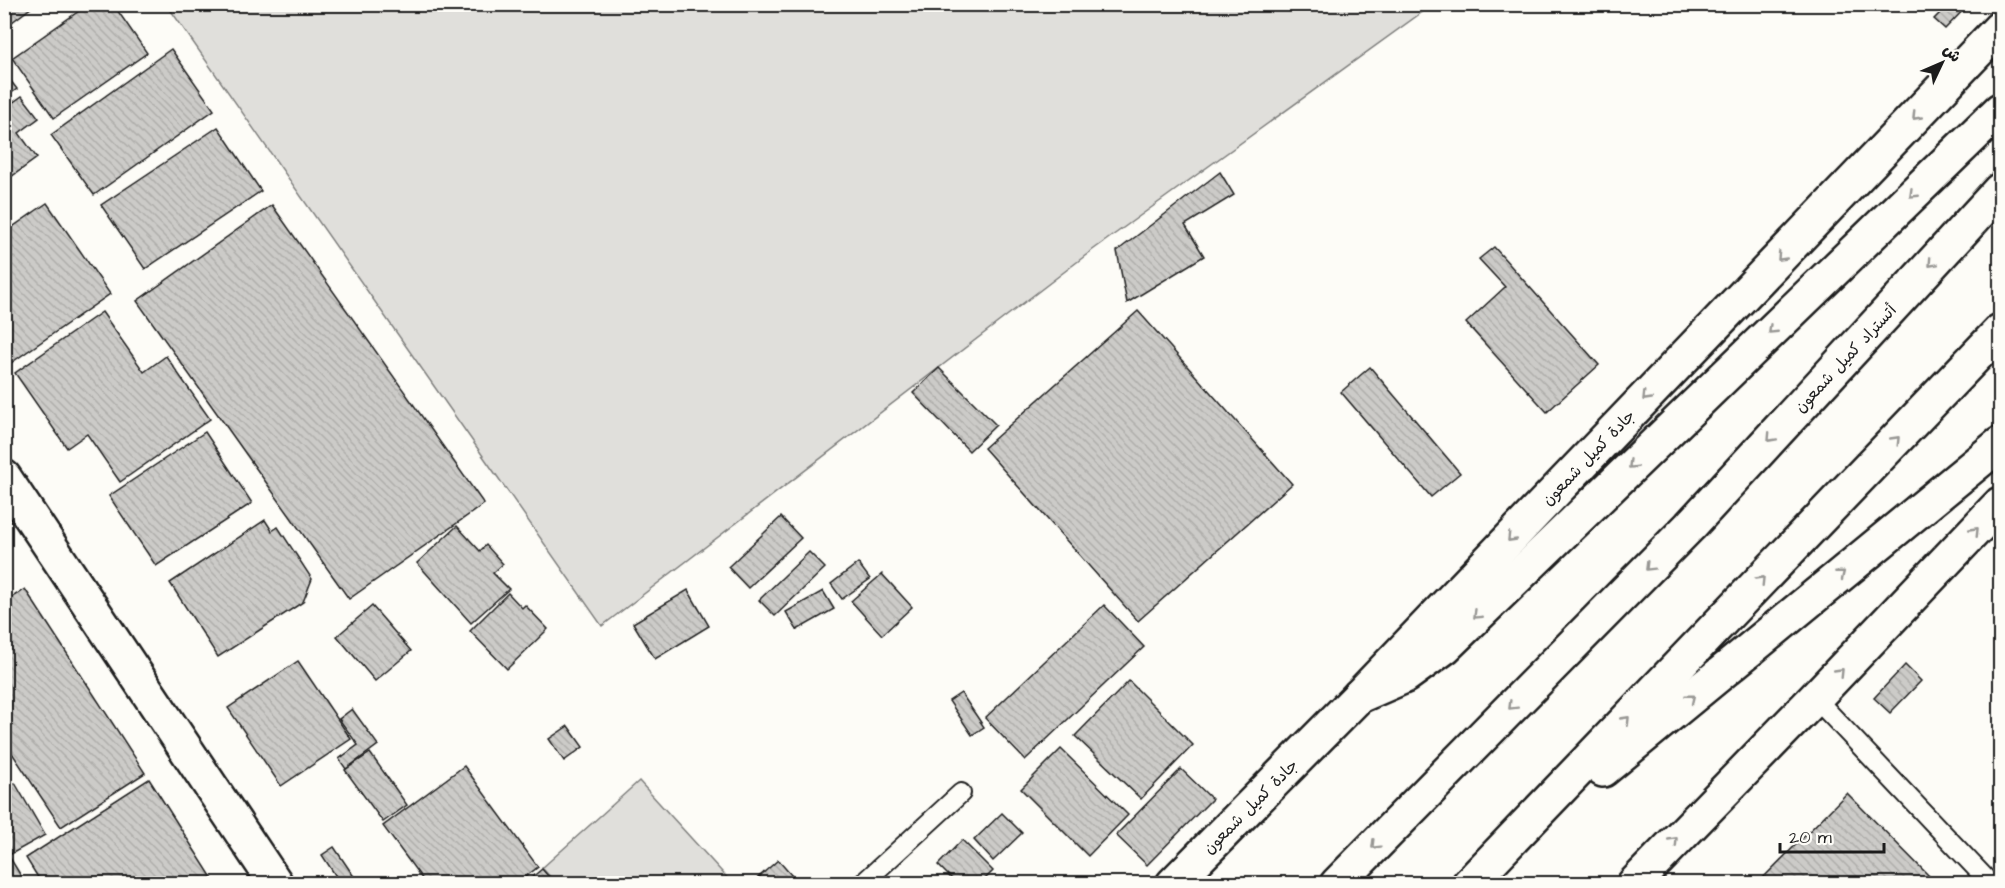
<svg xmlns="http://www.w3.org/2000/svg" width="2005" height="888" viewBox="0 0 2005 888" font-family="'Architects Daughter','Playpen Sans Arabic',sans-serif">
<defs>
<pattern id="building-back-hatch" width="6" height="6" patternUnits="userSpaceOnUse" patternTransform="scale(1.5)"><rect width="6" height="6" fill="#cccbc8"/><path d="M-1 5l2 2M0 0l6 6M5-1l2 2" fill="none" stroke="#afaeab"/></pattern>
</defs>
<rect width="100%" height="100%" fill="#fdfcf7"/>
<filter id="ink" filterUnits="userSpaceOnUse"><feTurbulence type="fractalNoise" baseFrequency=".0167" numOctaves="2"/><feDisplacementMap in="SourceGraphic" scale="12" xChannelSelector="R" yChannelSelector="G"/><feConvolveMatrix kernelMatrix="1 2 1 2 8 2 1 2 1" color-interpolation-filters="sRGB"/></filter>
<g filter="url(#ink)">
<!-- green -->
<g fill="#e0dfdb" stroke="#7e7e7c" stroke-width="1.5">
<path d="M167,5h1265l-338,244 -492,377z"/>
<path d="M639,781l93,102h-176l-14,-15z"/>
</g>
<!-- building -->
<g fill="url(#building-back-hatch)" stroke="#1c1c1c" stroke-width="1.5">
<path d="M4,4h32l-32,24z"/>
<path d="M89,4h24l34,49 -93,65 -42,-60z"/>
<path d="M1935,4l12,1 22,-1 -24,25 -11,-10 8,-8z"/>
<path d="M171,49l43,61 -120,85 -43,-60z"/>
<path d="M4,72l13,17 -13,9z"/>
<path d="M22,96l17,22 -20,15 18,25 -33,24v-73z"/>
<path d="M218,127l43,64 -116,78 -44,-64z"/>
<path d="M1220,172l14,23 -49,30 19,31 -77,47 -10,-52z"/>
<path d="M47,203l63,91 -102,71 -4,-5v-127z"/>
<path d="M272,205l212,299 -135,95 -212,-298z"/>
<path d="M1494,247l105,118 -52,47 -81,-89 39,-36 -26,-28z"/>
<path d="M1138,311l154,173 -154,137 -154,-173z"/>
<path d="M102,312l42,60 22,-16 44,63 -90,63 -33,-48 -20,14 -52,-75z"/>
<path d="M1370,367l90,106 -29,24 -90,-105z"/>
<path d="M939,368l57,57 -27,26 -56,-58z"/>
<path d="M205,432l47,71 -96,63 -47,-70z"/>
<path d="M781,517l20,21 -53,50 -20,-21z"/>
<path d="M265,520l7,11 6,-4 34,52 -9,23 -85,55 -48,-74z"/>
<path d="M457,526l23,25 6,-6 17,19 -10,9 16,16 -38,34 -54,-60z"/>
<path d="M809,552l16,16 -50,48 -16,-16z"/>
<path d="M858,563l12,16 -28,20 -11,-15z"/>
<path d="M882,574l30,33 -30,28 -31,-34z"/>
<path d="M25,589l120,184 -84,54 -57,-86v-139z"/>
<path d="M688,590l21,36 -54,33 -22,-36z"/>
<path d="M823,591l11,18 -37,21 -11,-18z"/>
<path d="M508,593l14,15 3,-3 23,24 -41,40 -37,-38z"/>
<path d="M1104,605l40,42 -119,113 -40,-42z"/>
<path d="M372,606l39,45 -36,30 -38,-45z"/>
<path d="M298,661l53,78 -70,47 -53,-78z"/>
<path d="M1905,665l16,16 -31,32 -16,-15z"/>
<path d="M1129,681l64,64 -52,54 -66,-63z"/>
<path d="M961,693l23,34 -12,8 -23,-34z"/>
<path d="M352,709l26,36 -32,24 -7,-10 19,-14 -19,-26z"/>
<path d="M568,726l15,21 -19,14 -15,-22z"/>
<path d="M1061,749l67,66 -40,41 -67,-67z"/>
<path d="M370,753l37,52 -24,17 -38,-52z"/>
<path d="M464,766l74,101 -22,17h-90l-43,-58z"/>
<path d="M1181,769l31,30 -65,66 -31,-30z"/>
<path d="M149,779l67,105h-174l-16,-26z"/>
<path d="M15,783l30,52 -41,23v-69z"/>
<path d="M1847,793l90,91h-180z"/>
<path d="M1002,813l20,20 -29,28 -19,-21z"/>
<path d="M962,840l31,31 -13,13h-23l-19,-19z"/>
<path d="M334,847l25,37h-18l-19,-29z"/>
<path d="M10,858l16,26h-22v-22z"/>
<path d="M778,860l21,24h-46l-1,-1z"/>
<path d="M542,869l13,15h-31z"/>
</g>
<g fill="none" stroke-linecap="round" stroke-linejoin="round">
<defs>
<g id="service">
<path d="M1815,698l176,186"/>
<path d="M862,884l99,-91"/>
</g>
<path id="tertiary" d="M4,477l272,407"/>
<g id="secondary">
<path d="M1173,884l186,-188 641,-668"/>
<path d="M1634,884l181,-186 185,-194"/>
</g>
<g id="motorway">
<path d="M1359,696l46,-20 40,-29 555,-537"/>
<path d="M1603,770l397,-326"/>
<path d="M1337,884l353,-358 310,-336"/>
<path d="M1469,884l531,-553"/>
</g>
</defs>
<!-- service casing -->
<use href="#service" stroke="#1c1c1c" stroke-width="22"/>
<!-- tertiary casing -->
<use href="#tertiary" stroke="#1c1c1c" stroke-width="38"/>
<!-- secondary casing -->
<use href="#secondary" stroke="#1c1c1c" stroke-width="38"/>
<!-- motorway casing -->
<use href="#motorway" stroke="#1c1c1c" stroke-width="38"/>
<!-- service -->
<use href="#service" stroke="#fdfcf7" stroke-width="18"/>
<!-- tertiary -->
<use href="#tertiary" stroke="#fdfcf7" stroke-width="33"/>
<!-- secondary -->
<use href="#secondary" stroke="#fdfcf7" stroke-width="33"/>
<!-- motorway -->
<use href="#motorway" stroke="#fdfcf7" stroke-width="33"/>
</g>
<!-- one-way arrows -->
<defs><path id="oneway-chevron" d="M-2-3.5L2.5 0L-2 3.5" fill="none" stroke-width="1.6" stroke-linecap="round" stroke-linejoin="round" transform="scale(1.5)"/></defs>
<g stroke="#989794">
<use href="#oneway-chevron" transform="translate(1916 116) rotate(134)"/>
<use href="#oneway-chevron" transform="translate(1913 194) rotate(136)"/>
<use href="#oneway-chevron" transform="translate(1781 257) rotate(134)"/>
<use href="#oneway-chevron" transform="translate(1932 263) rotate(133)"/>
<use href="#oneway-chevron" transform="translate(1772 330) rotate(136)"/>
<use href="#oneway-chevron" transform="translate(1646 397) rotate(134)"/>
<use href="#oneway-chevron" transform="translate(1771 438) rotate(133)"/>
<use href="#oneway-chevron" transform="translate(1896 440) rotate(-46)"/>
<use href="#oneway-chevron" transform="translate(1632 465) rotate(136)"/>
<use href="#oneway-chevron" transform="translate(1975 531) rotate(-46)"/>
<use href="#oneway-chevron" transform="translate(1511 538) rotate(134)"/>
<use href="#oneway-chevron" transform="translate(1649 567) rotate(135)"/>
<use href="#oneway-chevron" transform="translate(1841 574) rotate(-39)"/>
<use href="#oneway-chevron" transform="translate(1761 580) rotate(-46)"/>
<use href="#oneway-chevron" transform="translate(1477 615) rotate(136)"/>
<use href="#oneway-chevron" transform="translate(1840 672) rotate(-46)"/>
<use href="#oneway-chevron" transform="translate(1691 698) rotate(-39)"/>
<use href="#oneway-chevron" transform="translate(1512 706) rotate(135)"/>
<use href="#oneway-chevron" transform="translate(1626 720) rotate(-46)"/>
<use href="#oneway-chevron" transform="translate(1674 841) rotate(-46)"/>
<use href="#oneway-chevron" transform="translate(1375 845) rotate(135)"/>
</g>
</g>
<g text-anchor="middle" stroke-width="6" stroke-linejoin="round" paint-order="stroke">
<!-- street labels -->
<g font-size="16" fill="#1c1c1c" stroke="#fdfcf7">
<text transform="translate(1845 358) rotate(-47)" y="6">أتستراد كميل شمعون</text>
<text transform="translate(1588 457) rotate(-46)" y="6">جادة كميل شمعون</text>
<text transform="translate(1250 806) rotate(-45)" y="6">جادة كميل شمعون</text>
</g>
</g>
<!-- margin -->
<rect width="2005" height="888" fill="none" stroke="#fdfcf7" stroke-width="24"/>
<rect x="12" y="12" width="1981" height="864" fill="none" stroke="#1c1c1c" stroke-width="2" filter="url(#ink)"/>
<!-- north arrow -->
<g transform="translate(1942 63) rotate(46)" stroke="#fdfcf7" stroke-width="4.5" paint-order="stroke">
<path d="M0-4.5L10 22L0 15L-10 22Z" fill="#1c1c1c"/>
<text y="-9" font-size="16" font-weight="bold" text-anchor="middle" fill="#1c1c1c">ش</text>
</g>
<!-- scale -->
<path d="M1780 843v9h104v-9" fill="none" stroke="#1c1c1c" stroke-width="3"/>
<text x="1789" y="843" font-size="18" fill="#1c1c1c" stroke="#fdfcf7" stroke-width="4.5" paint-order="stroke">20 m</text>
</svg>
